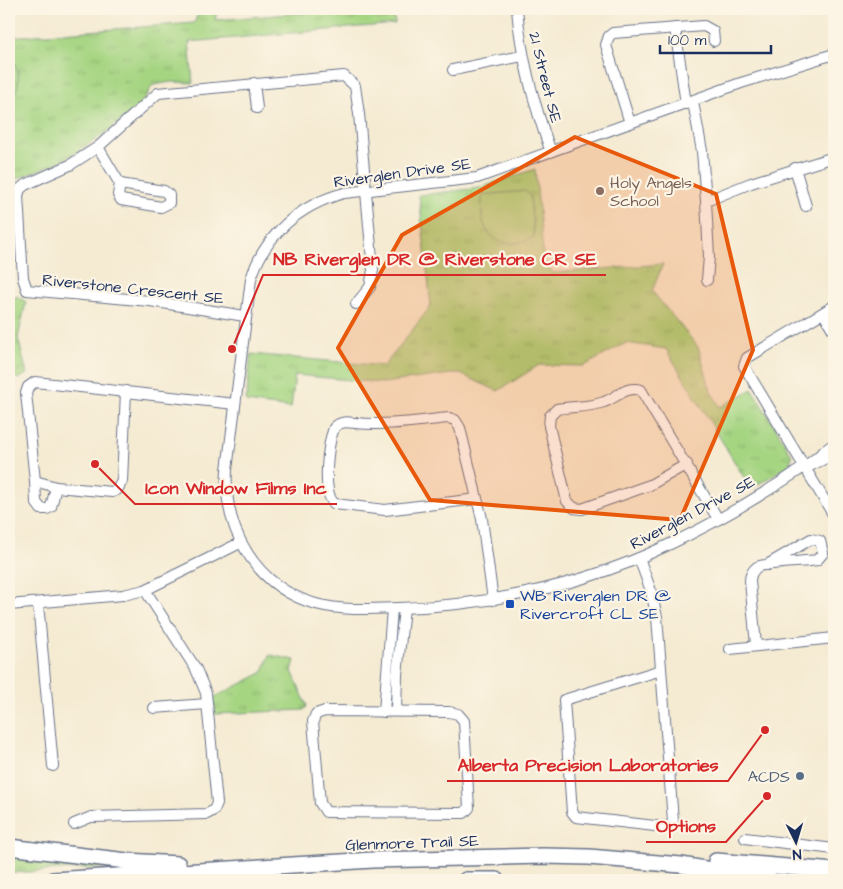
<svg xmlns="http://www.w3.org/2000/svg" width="843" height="889" viewBox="0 0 843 889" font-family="'Architects Daughter',sans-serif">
<defs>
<pattern id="grass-tufts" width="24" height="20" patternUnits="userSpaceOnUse" patternTransform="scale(1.25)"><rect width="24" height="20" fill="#a6d582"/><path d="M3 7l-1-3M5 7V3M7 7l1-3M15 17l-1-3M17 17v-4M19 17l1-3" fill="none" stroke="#8eb773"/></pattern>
</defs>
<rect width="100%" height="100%" fill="#fcf5e5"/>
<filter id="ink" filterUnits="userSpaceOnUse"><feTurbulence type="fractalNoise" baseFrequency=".02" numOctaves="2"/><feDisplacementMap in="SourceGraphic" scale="10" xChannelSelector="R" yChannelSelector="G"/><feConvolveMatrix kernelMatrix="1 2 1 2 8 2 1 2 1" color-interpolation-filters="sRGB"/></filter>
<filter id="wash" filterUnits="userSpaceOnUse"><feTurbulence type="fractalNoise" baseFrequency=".0096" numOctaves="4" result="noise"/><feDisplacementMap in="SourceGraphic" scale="20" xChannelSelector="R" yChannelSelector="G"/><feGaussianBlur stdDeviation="1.12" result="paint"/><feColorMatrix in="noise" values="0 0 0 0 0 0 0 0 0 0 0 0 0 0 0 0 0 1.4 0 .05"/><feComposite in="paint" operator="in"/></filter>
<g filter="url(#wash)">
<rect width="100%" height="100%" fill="#f5ebd3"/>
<!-- grass -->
<g fill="url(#grass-tufts)" stroke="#608270">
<path d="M200,9h18l-3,11 135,-11h104l-60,5 1,10 -206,18 4,41 -22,-1 -18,3c-4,5 -6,11 -10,16 -20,20 -57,47 -82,60 -10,5 -49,18 -52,23v-147l185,-14z"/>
<path d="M535,169l9,93 9,11 110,-9 -11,27 46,56 13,44 9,16 32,-18 38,63 2,5 -3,8 -38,24 -85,-140 -40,-6 -42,23 -45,-1 -41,26 -40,-18 -74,10 -89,-8 -4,33 -45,-6 5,-48 133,12 47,-60 -12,-111 60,-7z"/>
<path d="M17,296l9,6 -8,36 9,36 -9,5 -9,-8v-69z"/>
<path d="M270,655l25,5 -3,11 15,35 -3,4 -89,4 -2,-16 49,-25z"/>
<path d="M9,849l117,17 -117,7z"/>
</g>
<!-- pitch -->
<g fill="#a6d582" stroke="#608270">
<path d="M9,54c12,13 13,35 0,48z"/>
<path d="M525,191l5,5 4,41c-35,18 -59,-5 -51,-42z"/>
</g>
</g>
<g filter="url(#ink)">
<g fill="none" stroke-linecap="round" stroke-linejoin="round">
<defs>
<g id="minor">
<path d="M517,9c4,50 17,96 34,143"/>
<path d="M675,28l11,76"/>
<path d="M834,54l-93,29 -264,95 -133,15c-44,12 -79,41 -93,86l-24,191c-4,60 29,117 89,134 26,7 56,5 83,4 93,-3 183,-22 267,-62 47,-22 95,-50 138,-79 11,-7 19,-16 30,-23"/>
<path d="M453,70l69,-14"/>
<path d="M254,83l3,25"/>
<path d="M693,102l9,49 4,50 45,-18 83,-26"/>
<path d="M630,123l-24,-78 3,-9 4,-3 91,-7 9,5 1,10"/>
<path d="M98,147l22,37 -2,11 3,5 40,7 8,-4v-8l-5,-4 -44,-7"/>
<path d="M795,168l11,38"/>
<path d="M706,201l3,56 -2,23"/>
<path d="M834,306l-87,52 -3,8 90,150"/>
<path d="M823,313l11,18"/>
<path d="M245,316l-95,-15 -123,-11 -4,-12 -5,-82 2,-7 5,-4 45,-20 28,-18 60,-54 186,-17 11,10 4,28 14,156 -3,17 -14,17"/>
<path d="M126,391l-4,90 -5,9 -5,2 -56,-5 -21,-6 -9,-88 2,-6 7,-5 200,22"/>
<path d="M687,464l-37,21 -68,24 -8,-1 -7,-7 -18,-75 1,-10 7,-7c15,-3 31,-1 47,-7 12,-4 23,-17 37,-12l77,129"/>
<path d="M812,465l22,-11"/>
<path d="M35,481l1,21 5,7h6l4,-2 5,-20"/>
<path d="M477,499l-92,11 -50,-6c-14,-9 -7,-61 -1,-76 6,-7 12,-6 21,-5 33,3 62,-2 94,-5l6,2 5,8 22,91 11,81"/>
<path d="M639,558l11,30 7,29 16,204 -2,4 -7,2 -88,-10 -4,-5 -8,-112 97,-30"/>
<path d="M38,603l15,163"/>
<path d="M9,605l114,-10 22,-5 95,-47"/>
<path d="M756,645l-6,-64c0,-5 2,-10 7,-14 6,-4 49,-5 60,-7l6,-7 -3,-12 -9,-2 -44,26"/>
<path d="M730,649l104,-11"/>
<path d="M154,708l53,-4"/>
<path d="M325,711l124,1 9,2 6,7 5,87 -5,5h-6l-132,-1 -6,-9 -7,-82 3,-7z"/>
<path d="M396,711l1,-36 7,-67"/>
<path d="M384,712l8,-103"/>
<path d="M74,824l17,-7 116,-3 7,-4 3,-7 -11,-110 -10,-24 -51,-79"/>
<path d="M745,838l89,11"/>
</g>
<g id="highway">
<path d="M9,847l118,14 51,3"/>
<path d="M716,861l118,10"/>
<path d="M53,880l320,-20 170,-4 46,1 92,8 90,15"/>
<path d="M466,880h30"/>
</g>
</defs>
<!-- minor casing -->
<use href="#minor" stroke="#677187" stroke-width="12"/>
<!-- highway casing -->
<use href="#highway" stroke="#677187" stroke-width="18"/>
<!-- minor -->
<use href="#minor" stroke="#fff" stroke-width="10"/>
<!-- highway -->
<use href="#highway" stroke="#fff" stroke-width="15"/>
</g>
</g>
<!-- marked area -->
<path fill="#e8590c" fill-opacity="0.2" stroke="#e8590c" stroke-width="4" stroke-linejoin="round" d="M575,137l141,57 37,156 -73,170 -250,-20 -92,-152 64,-113z"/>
<!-- markers -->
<circle fill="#8d6e63" stroke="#fcf5e5" stroke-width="2" cx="600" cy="191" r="5"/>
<rect fill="#1a4fb4" stroke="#fcf5e5" stroke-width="2" x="505" y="599" width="10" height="10" rx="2.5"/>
<circle fill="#5c6f8a" stroke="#fcf5e5" stroke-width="2" cx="800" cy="776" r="5"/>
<g text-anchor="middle" stroke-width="4.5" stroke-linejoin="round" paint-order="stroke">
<!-- street labels -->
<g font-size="16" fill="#1b2f5e" stroke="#fcf5e5">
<text transform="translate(546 77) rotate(76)" y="6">21 Street SE</text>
<text transform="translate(402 172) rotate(-8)" y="6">Riverglen Drive SE</text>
<text transform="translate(133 288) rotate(6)" y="6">Riverstone Crescent SE</text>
<text transform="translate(692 512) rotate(-28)" y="6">Riverglen Drive SE</text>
<text transform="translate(412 842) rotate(-2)" y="6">Glenmore Trail SE</text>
</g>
<!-- education labels -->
<g font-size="16" fill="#785e54" stroke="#fcf5e5" text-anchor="start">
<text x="610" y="188">Holy Angels<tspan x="610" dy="18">School</tspan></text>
</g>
<!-- transit labels -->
<g font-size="16" fill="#164399" stroke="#fcf5e5" text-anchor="start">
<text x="520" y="601">WB Riverglen DR @<tspan x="520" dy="18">Rivercroft CL SE</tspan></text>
</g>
<!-- service labels -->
<g font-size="16" fill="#4e5e75" stroke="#fcf5e5" text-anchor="end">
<text x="790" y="782">ACDS</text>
</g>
</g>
<!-- callouts -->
<path fill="none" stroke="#d62828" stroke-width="2" d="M232 349L263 275H606M95 464L135 504H337M765 730L728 781H447M767 796L726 842H646"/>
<g fill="#d62828" stroke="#fcf5e5" stroke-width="2">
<circle cx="232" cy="349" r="5"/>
<circle cx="95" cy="464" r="5"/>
<circle cx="765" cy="730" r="5"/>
<circle cx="767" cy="796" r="5"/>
</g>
<g font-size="18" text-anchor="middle" font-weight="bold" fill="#d62828" stroke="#fcf5e5" stroke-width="4.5" stroke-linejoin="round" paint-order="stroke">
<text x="435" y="265">NB Riverglen DR @ Riverstone CR SE</text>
<text x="236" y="494">Icon Window Films Inc</text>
<text x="588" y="771">Alberta Precision Laboratories</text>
<text x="686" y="832">Options</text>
</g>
<!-- margin -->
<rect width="843" height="889" fill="none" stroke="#fcf5e5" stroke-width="30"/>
<!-- north arrow -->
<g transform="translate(796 842) rotate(175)" stroke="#fcf5e5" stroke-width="4" paint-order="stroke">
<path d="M0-4L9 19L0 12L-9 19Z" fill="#1b2f5e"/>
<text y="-8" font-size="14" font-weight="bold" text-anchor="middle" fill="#1b2f5e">N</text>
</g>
<!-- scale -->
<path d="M660 45v8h111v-8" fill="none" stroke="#1b2f5e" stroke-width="2.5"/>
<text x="668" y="45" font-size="15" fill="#1b2f5e" stroke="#fcf5e5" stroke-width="4" paint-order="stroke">100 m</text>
</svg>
